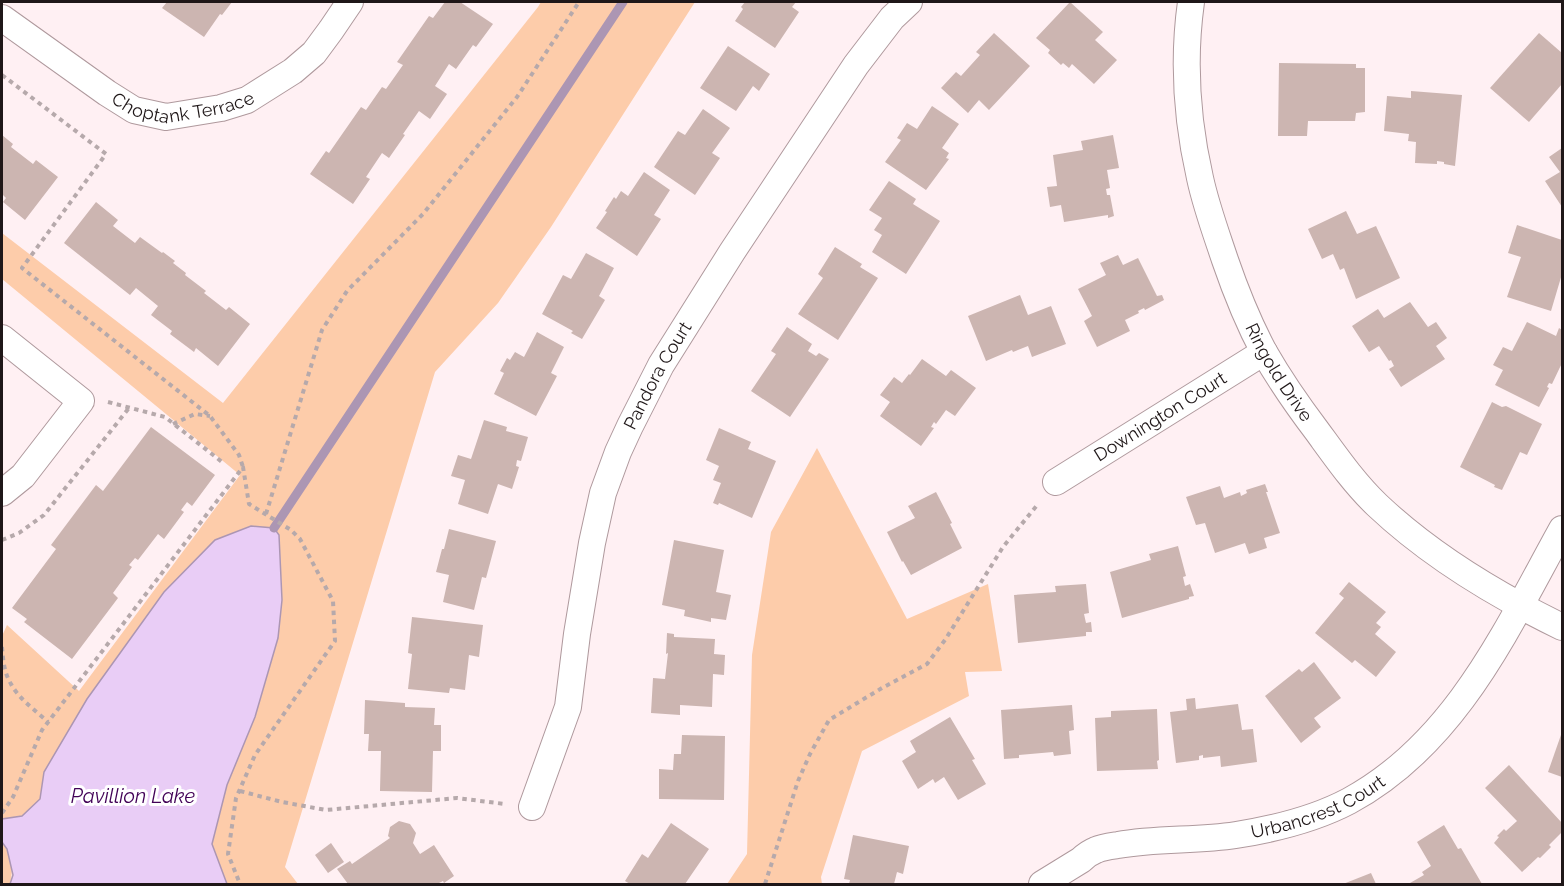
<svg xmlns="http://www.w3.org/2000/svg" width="1564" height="886" viewBox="0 0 1564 886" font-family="Raleway,sans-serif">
<rect width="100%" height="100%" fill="#fff0f3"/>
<!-- green -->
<g fill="#fdccaa">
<path d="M541,2h154l-144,225 -53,76 -63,69 -150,495 13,17h-71l-15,-40 15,-59 28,-68 23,-79 4,-38 -3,-65 -235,237 -3,27 -19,17 -20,3v-183l5,-11 72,66 161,-216 -238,-196v-46l221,170 315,-396z"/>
<path d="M817,448l90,171 81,-35 14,87 -37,1 4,24 -107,55 -41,126 1,7h-95l20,-30 5,-199 19,-123z"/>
<path d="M2,842c9,11 12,28 8,42h-8z"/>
</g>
<!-- water -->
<path fill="#e9cdf6" stroke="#ac96b3" stroke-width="1.5" d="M251,526l23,2 5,7 3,65 -4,38 -23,79 -28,68 -15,59 15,40h-217l3,-9 -6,-26 -5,-7v-23l20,-3 18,-17 4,-27 43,-73 77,-107 51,-52z"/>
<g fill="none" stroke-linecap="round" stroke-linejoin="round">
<!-- stream -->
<path stroke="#ac96b3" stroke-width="9" d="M274,528l349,-526"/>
</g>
<!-- building -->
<g fill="#ccb5b1">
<path d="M167,2h65l-10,13 -2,-1 -16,23 -42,-29z"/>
<path d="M445,2h15l33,22 -17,23 -3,-2 -17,24 -7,-5 -14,22 12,8 -17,25 -11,-8 -16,23 2,1 -16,23 -7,-5 -16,24 4,2 -17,25 -43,-30 16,-23 3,2 32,-46 5,3 16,-23 4,2 17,-24 -6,-3 32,-46 4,2z"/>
<path d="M745,2h51l-4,5 7,5 -24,36 -40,-27 8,-12 -2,-2z"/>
<path d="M1070,2l33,30 -8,8 22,20 -23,24 -22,-20 -3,4 -6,-5 -2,2 -13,-12 2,-3 -14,-12z"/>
<path d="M994,33l36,33 -41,44 -10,-10 -11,13 -27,-25 15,-16 5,4 19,-21 -4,-3z"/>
<path d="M1539,33l23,20v31l-33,38 -39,-34z"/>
<path d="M728,46l42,28 -11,17 -6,-5 -17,25 -36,-23z"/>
<path d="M1279,63l77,1v4h9v44l-9,1 -1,8h-47l-1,15h-29z"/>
<path d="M1411,91l51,4 -7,71 -11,-2v-2l-7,-1v3l-22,-1 1,-21 -8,-1 1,-7 -25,-3 3,-35 24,2z"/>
<path d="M932,106l27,18 -17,24 7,5 -3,5 3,1 -23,31 -41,-28 16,-22 -4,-2 10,-15 10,6z"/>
<path d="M703,109l27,19 -18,25 8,5 -25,37 -41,-28 24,-36 7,4z"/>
<path d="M2,135l11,9 -2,3 22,17 3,-4 22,17 -33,43 -22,-18 3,-4 -4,-4z"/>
<path d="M1113,135l6,33 -12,2 3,18 -4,1 1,6h3l4,21 -6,2v-3l-44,7 -3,-17 -11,2 -3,-20 10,-1 -4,-31 30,-5 -2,-9z"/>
<path d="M1562,148v59l-17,-26 15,-9 -11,-15z"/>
<path d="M644,172l26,18 -16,25 7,4 -24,37 -41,-28 11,-16 -2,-1 9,-14 2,2 5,-8 7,5z"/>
<path d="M889,181l27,18 -3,5 27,17 -34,53 -34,-22 10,-17 -8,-5 8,-12 -13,-8z"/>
<path d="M96,202l22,18 -5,6 22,17 5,-6 22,16 1,-1 12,9 -2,2 13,10 -1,2 21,16 -2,2 22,17 3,-3 21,17 -32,42 -22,-18 -2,4 -24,-18 2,-3 -21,-16 7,-9 -22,-18 -6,7 -66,-52z"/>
<path d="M1346,211l11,23 19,-8 24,52 -44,21 -12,-31 -4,2 -7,-16 -11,5 -14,-30z"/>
<path d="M1517,225l45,15v34l-11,37 -44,-14 14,-40 -13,-4z"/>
<path d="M835,247l27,17 -2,3 18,11 -40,62 -40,-26 25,-36 -5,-4z"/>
<path d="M586,253l28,15 -15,28 6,4 -23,39 -11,-6 2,-2 -31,-17 21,-39 8,4z"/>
<path d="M1118,255l5,10 15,-7 19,38 5,-1 2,5 -19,10 -1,-2 -6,3 1,2 -14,7 5,11 -33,16 -13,-26 8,-5 -14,-27 28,-14 -6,-12z"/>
<path d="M1020,295l8,20 23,-9 15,38 -34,13 -4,-11 -15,6 -1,-2 -26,11 -18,-45z"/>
<path d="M1410,302l18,25 8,-5 11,16 -11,8 9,13 -44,28 -12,-18 5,-3 -3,-6 -2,1 -10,-15 -10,6 -17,-26 26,-17 6,9z"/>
<path d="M1527,322l29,14 3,-8 3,2v33l-10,21 -3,-1 -2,4 2,1 -10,19 -44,-22 8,-15 -10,-5 10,-18 9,4z"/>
<path d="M787,327l25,17 -4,7 8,5 3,-3 10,6 -39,58 -39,-26 25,-37 -5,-3z"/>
<path d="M537,332l27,15 -13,26 6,3 -21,40 -42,-22 10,-21 -4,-2 7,-13 3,2 5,-8 9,5z"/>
<path d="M922,359l24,17 5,-6 25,18 -21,28 -9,-6 -10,14 -2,-2 -3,5 3,1 -13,18 -41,-30 10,-14 -10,-7 14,-18 8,6 7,-9 1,1z"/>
<path d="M1492,402l10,5 4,-1 36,18 -15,31 -7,-3 -18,38 -8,-3 1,-2 -35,-18z"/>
<path d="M484,420l23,7 -1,4 22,6 -7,24 -4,-1 -1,6 3,1 -7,22 -14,-5 -10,30 -30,-10 7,-24 -14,-4 7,-21 13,4z"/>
<path d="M151,427l64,48 -23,31 -5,-4 -6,8 3,2 -20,27 -6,-5 -20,26 -3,-2 -6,7 3,2 -19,26 5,5 -46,61 -48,-37 3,-3 -15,-11 44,-59 -5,-4 45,-60 7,6z"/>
<path d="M719,428l32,14 -3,7 28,12 -24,57 -33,-15 -1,2 -5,-2 8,-20 -8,-3 6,-14 -13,-6z"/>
<path d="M1265,484l3,8h-2l14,41 -16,5 3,10 -18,6 -4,-11 -30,10 -10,-30 -9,2 -10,-28 34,-11 4,12 16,-6 1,4 6,-3 -1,-3z"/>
<path d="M936,492l16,31 -2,1 12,24 -51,27 -8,-14 -1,1 -15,-30 28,-14 -7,-12z"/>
<path d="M449,529l47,12 -10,37 -4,-1 -8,33 -31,-8 6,-27 -13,-3 6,-23h2z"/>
<path d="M674,540l50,10 -8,42 15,3 -5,25 -15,-2v4l-27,-6 1,-6 -23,-5z"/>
<path d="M1178,546l8,30 -3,1 2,9 5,-2 4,12 -5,1v2l-67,19 -12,-46 41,-12 -2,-6z"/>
<path d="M1349,582l37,30 -10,11 5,4 -6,7 21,18 -20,25 -21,-17 -3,3 -37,-30 29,-35 -5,-4z"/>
<path d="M1086,584l3,29 -5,1 2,9 5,-1 1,10h-6v4l-68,7 -4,-48 42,-3 -1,-6z"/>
<path d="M412,617l71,8 -4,32 -10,-2 -4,35 -15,-2 -1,5 -41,-4 4,-35 -4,-1z"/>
<path d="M667,633l7,1v3l41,2 -1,15 11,1 -1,20 -11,-1 -1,33 -32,-2v10l-29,-2 2,-35 12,1 3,-26 -2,1z"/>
<path d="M1314,662l27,36 -27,20 7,9 -20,16 -36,-47 34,-27 3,3z"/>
<path d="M1195,698l1,11 42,-5 4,26 11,-1 4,33 -36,5 -1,-11 -17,2v-3l-4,1v4l-23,3 -6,-51 17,-2 -1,-11z"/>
<path d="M365,700l40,3v4l30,1 -1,17h7v26h-8l-1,41 -52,-1 1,-40h-13l1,-17h-5z"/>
<path d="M1072,705l2,25 -5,1 2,23 -17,2 -1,-4 -34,3v3l-15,1 -3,-49z"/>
<path d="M1157,709l2,51 -2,1 1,8 -61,2 -2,-53 16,-1v-6z"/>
<path d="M950,717l25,42 -3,1 14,24 -28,16 -14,-23 -9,6 -2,-4 -15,10 -16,-28 14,-9 -6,-11z"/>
<path d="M1562,732v45l-14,-5z"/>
<path d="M682,735l43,1 -1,64 -65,-1v-30l14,1 1,-16h7z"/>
<path d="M1509,765l53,58v9l-13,13 2,2 -11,11 -2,-1 -16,15 -28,-29 5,-6 -2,-1 7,-7 2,2 11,-10 -32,-33z"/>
<path d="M399,821l11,3 6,9 -3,10 7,11 14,-9 20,31 -10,7 -1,-2 -6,3h-89l-11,-15 13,-8 2,3 38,-26 -2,-2 2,-9z"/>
<path d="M671,823l38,26 -24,35h-55l-5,-3 17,-27 6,4z"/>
<path d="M1444,825l14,24 3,-1 21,36h-72v-1l14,-8 -2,-3 9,-6 -14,-24z"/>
<path d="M853,835l56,11 -6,28 -6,-2 -3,12h-45l1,-4 -6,-1z"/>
<path d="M331,843l13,19 -16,11 -13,-18z"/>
<path d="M1371,873l5,11h-33z"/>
</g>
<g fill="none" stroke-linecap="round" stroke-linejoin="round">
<defs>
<g id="minor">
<path id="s1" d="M1191,2c-8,57 -4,119 9,176 6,28 16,55 25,82 11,32 23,62 39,92 16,28 34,54 53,79 19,26 37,52 60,74 54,51 119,90 185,122"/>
<path id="s2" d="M2,18l105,75 27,17 32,7 55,-9 26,-8 46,-29 21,-18 17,-23 19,-28"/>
<path d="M2,338l79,63 -58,75 -21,17"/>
<path id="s3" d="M1056,482l208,-130"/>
<path id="s4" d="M532,807l36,-100 9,-73 15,-91 11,-50 15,-41 12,-26 31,-61 71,-113 124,-187 36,-47 17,-16"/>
<path id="s5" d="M1042,884c13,-8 26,-16 39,-24 4,-4 10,-8 15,-10 6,-3 15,-4 22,-5 39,-7 79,-4 118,-10 38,-6 79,-16 113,-34 107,-58 157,-171 213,-272"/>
</g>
</defs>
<!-- minor casing -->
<use href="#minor" stroke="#af999d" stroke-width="28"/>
<!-- path -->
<g stroke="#b6a9ab" stroke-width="4" stroke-dasharray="4.5 4.5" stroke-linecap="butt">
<path d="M2,75l104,79 -84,114 188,148 29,39 4,12"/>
<path d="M108,402l57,15 57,45"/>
<path d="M173,424l22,-10 15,2"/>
<path d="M266,514l56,-184 25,-39 76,-77 94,-117 62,-95"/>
<path d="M2,540l17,-7 25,-18 85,-107"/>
<path d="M2,647c1,12 2,26 9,37 8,15 25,27 37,38"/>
<path d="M240,791l42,11 44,8 131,-12 48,6"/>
<path d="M2,813l11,-16 29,-67 201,-263 6,37 42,26 9,9 33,62 2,40 -80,114 -19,43 -8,56 12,30"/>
<path d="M765,884l33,-103 12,-27 19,-34 53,-32 45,-24 18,-24 58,-93 35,-43"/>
</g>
<!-- minor -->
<use href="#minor" stroke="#fff" stroke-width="26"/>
</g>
<g text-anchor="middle" stroke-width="6" stroke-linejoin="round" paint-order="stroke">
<!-- street labels -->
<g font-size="18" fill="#1f1718" stroke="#fff">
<text dy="6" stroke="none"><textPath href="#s2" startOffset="210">Choptank Terrace</textPath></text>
<text dy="6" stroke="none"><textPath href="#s1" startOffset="388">Ringold Drive</textPath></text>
<text dy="6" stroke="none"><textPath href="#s4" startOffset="453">Pandora Court</textPath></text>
<text dy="6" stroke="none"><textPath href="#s3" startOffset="123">Downington Court</textPath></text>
<text dy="6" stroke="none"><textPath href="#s5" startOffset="292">Urbancrest Court</textPath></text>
</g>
<!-- water labels -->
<g font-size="20" font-style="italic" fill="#410156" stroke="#fff">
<text x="133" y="803">Pavillion Lake</text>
</g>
</g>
<!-- border -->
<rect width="1564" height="886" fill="none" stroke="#1f1718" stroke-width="6"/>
</svg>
